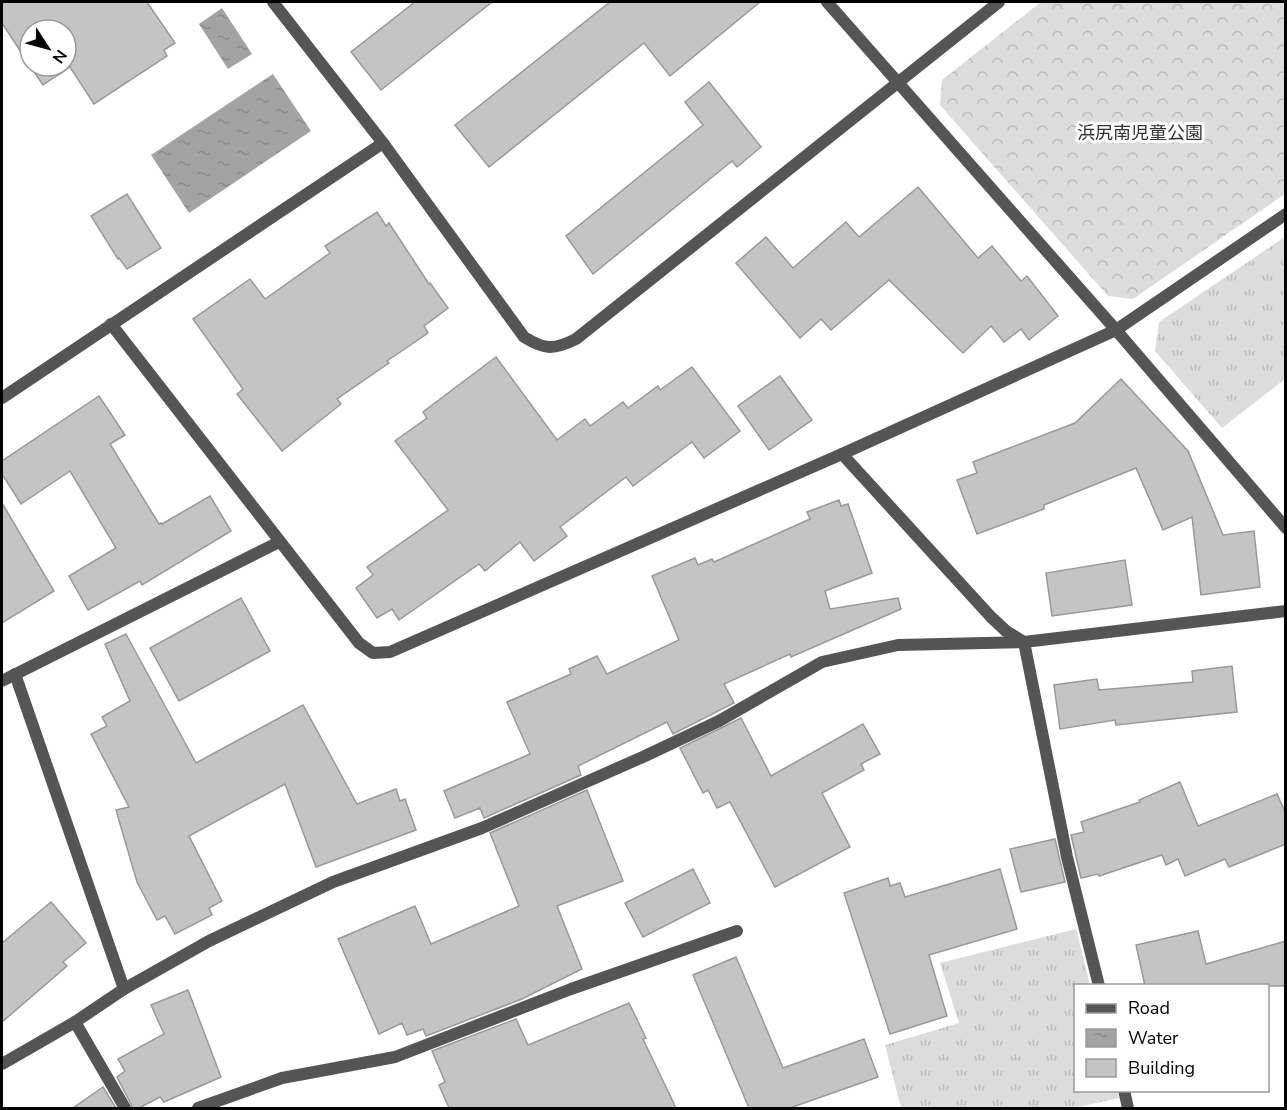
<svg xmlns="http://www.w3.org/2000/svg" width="1287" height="1110" viewBox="0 0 1287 1110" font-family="'Nunito Sans','Noto Sans JP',sans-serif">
<defs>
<pattern id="grass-tufts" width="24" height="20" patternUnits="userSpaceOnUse" patternTransform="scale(1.5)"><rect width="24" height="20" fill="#dcdcdc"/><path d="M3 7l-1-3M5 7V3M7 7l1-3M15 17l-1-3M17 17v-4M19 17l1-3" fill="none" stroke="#bbb"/></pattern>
<pattern id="forest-crowns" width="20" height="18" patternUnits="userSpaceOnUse" patternTransform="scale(1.5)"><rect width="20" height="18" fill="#dcdcdc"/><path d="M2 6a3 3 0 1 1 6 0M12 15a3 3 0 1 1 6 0" fill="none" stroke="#bbb"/></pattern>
<pattern id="water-ripples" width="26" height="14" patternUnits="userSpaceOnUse" patternTransform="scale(1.5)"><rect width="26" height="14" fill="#a3a3a3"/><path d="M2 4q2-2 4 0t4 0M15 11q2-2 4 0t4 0" fill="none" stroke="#8b8b8b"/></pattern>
</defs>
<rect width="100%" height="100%" fill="#fff"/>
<!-- grass -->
<g fill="url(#grass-tufts)">
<path d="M1285,237v142l-63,49 -67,-77 4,-29z"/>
<path d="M1076,929l14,56 -14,1v104l41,1 2,7 -45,10h-173l-16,-63 74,-22 -19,-60z"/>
</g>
<!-- forest -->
<path fill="url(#forest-crowns)" d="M1041,2h244v192l-152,105 -25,-3 -168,-191 2,-25z"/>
<!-- water -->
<g fill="url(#water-ripples)">
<path d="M222,8l30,46 -24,15 -29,-45z"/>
<path d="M273,74l38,57 -122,82 -38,-58z"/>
</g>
<!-- building -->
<g fill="#c4c4c4" stroke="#999" stroke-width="1.5">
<path d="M2,2h145l28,41 -11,7 3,6 -73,48 -24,-37 -27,18 -13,-19h36v-36h-36v36l-28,-43z"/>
<path d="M415,2h77l-111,88 -30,-38z"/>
<path d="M610,2h150l-90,74 -26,-33 -155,124 -34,-42z"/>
<path d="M709,82l52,65 -24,20 -5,-6 -139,113 -27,-38 137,-111 -18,-23z"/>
<path d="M918,187l60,71 14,-12 29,35 6,-5 31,40 -29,24 -8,-11 -17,13 -13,-16 -28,27 -74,-73 -58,50 -10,-11 -21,19 -64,-75 30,-26 27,31 53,-46 13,15z"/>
<path d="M127,194l34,54 -34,21 -8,-11 -1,1 -27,-43z"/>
<path d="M377,212l9,14 3,-3 40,61 1,-1 18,25 -24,18 4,7 -41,28 2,2 -52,36 4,5 -59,47 -45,-57 6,-5 -50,-70 57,-40 15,20 65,-46 -5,-7z"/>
<path d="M496,357l61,83 28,-21 5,7 33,-24 5,6 30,-22 2,4 32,-23 48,64 -36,27 -12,-16 -59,44 -7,-9 -66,50 7,9 -33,25 -14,-19 -35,29 -6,-7 -80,56 -7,-11 -15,9 -21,-30 17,-13 -6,-8 81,-57 -53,-69 32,-23 -4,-6z"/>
<path d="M780,376l32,44 -43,30 -31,-44z"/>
<path d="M1121,379l67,72 35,84 31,-4 6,56 -59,8 -9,-78 -29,13 -27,-62 -92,37v4l-67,25 -20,-54 20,-7 -4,-11 102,-39z"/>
<path d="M99,396l26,39 -15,9 49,80 2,-1 1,1 48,-28 21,35 -89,54 -2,-4 -52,29 -19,-34 47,-28 -46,-77 -49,33 -19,-30v-13z"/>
<path d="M839,500l2,6 7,-2 24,69 -47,18 5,18 68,-11 3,11 -110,48 -1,-3 -66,30 10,19 -61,31 -6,-12 -89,44 3,9 -97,43 -4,-10 -25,10 -11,-27 86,-37 -23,-52 64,-28 -2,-5 28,-13 10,18 72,-34 -27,-64 43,-18 3,7 14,-6 2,3 96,-43 -3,-7z"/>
<path d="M2,503l52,88 -52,32z"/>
<path d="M1125,560l7,45 -80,11 -6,-43z"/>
<path d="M241,598l29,53 -91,50 -29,-53z"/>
<path d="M126,634l70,129 107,-58 54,99 39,-15 4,12 5,-2 11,31 -100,37 -31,-83 -96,52 33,65 -13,7 3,7 -37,19 -10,-18 -8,4 -20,-38 -21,-72 13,-3 -38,-73 16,-8 -5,-9 28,-16 -25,-57z"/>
<path d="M1232,666l5,46 -121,13 -1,-5 -55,9 -6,-44 43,-6 2,11 94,-8 -1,-11z"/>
<path d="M741,718l30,58 92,-52 17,30 -19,10 3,6 -42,23 28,54 -75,40 -45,-85 -13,6 -9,-18 -5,3 -23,-45z"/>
<path d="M1180,782l18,44 79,-32 9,20v30l-57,23 -4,-8 -40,17 -7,-17 -12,6 -4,-10 -63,21 -1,-2 -17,4 -10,-43 13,-3 -3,-10 59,-20 -1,-2z"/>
<path d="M587,790l36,91 -66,25 25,63 -60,30 -96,37 -3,-7 -16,6 -5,-12 -23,11 -41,-95 77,-33 16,38 88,-38 -29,-73z"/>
<path d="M1055,839l10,43 -44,10 -11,-43z"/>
<path d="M693,869l17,34 -67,34 -18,-34z"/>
<path d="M1000,869l17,60 -88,26 18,61 -57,18 -46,-141 44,-15 2,8 10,-3 5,14z"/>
<path d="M51,902l35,41 -23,19 4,4 -65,56v-79z"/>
<path d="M1198,931l8,33 80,-23v45h-141l-9,-41z"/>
<path d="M736,957l47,111 81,-29 14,38 -88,31h-41l-56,-133z"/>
<path d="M188,990l33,87 -57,25 -4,-5 -21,11h-6l-16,-31 8,-6 -7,-12 46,-25 -13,-29z"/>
<path d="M629,1003l17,35 -3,1 33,69h-227l-10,-23 6,-3 -13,-31 84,-32 12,26z"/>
<path d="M103,1087l13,21h-43z"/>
</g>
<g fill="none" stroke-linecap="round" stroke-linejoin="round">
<!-- minor -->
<g stroke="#555" stroke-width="12">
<path d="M273,2l110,141 141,194c21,13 30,13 52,2l423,-337"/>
<path d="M827,2l289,328 170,198"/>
<path d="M111,324l248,319 14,10 17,-1 452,-198 274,-124 170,-116"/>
<path d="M2,398l381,-255"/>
<path d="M842,454l149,163 15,14 18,11 43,215 32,129"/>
<path d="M15,674l109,315"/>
<path d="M2,681l277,-139"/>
<path d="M75,1022l50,86"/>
<path d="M2,1064l73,-42 49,-33 85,-48 124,-59 149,-54 163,-72 74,-35 103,-59 76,-17 126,-3 262,-31"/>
<path d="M1124,1090l4,18"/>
<path d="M198,1108l84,-30 113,-21 176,-68 166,-58"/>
</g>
</g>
<g text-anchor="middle" stroke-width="6" stroke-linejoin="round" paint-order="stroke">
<!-- park labels -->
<g font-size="18" fill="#333" stroke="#fff">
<text x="1140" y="139">浜尻南児童公園</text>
</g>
</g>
<!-- border -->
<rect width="1287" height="1110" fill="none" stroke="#000000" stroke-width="6"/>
<!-- legend -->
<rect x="1074" y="984" width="195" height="108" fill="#ffffff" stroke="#999999" stroke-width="1.5"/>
<rect x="1086" y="1004" width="30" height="9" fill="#555555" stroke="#999999" stroke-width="1.5"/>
<text x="1128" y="1014" font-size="18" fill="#000000">Road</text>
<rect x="1086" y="1029" width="30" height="18" fill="url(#water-ripples)" stroke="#999999" stroke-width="1.5"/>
<text x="1128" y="1044" font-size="18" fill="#000000">Water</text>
<rect x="1086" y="1059" width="30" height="18" fill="#c4c4c4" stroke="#999999" stroke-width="1.5"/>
<text x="1128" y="1074" font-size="18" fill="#000000">Building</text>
<!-- north arrow -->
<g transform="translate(48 48) rotate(126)"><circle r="28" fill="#ffffff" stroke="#999999" stroke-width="1.5"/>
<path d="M0-4.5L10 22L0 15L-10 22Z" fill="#000000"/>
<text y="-9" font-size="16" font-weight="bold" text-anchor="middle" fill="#000000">N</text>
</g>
</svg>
